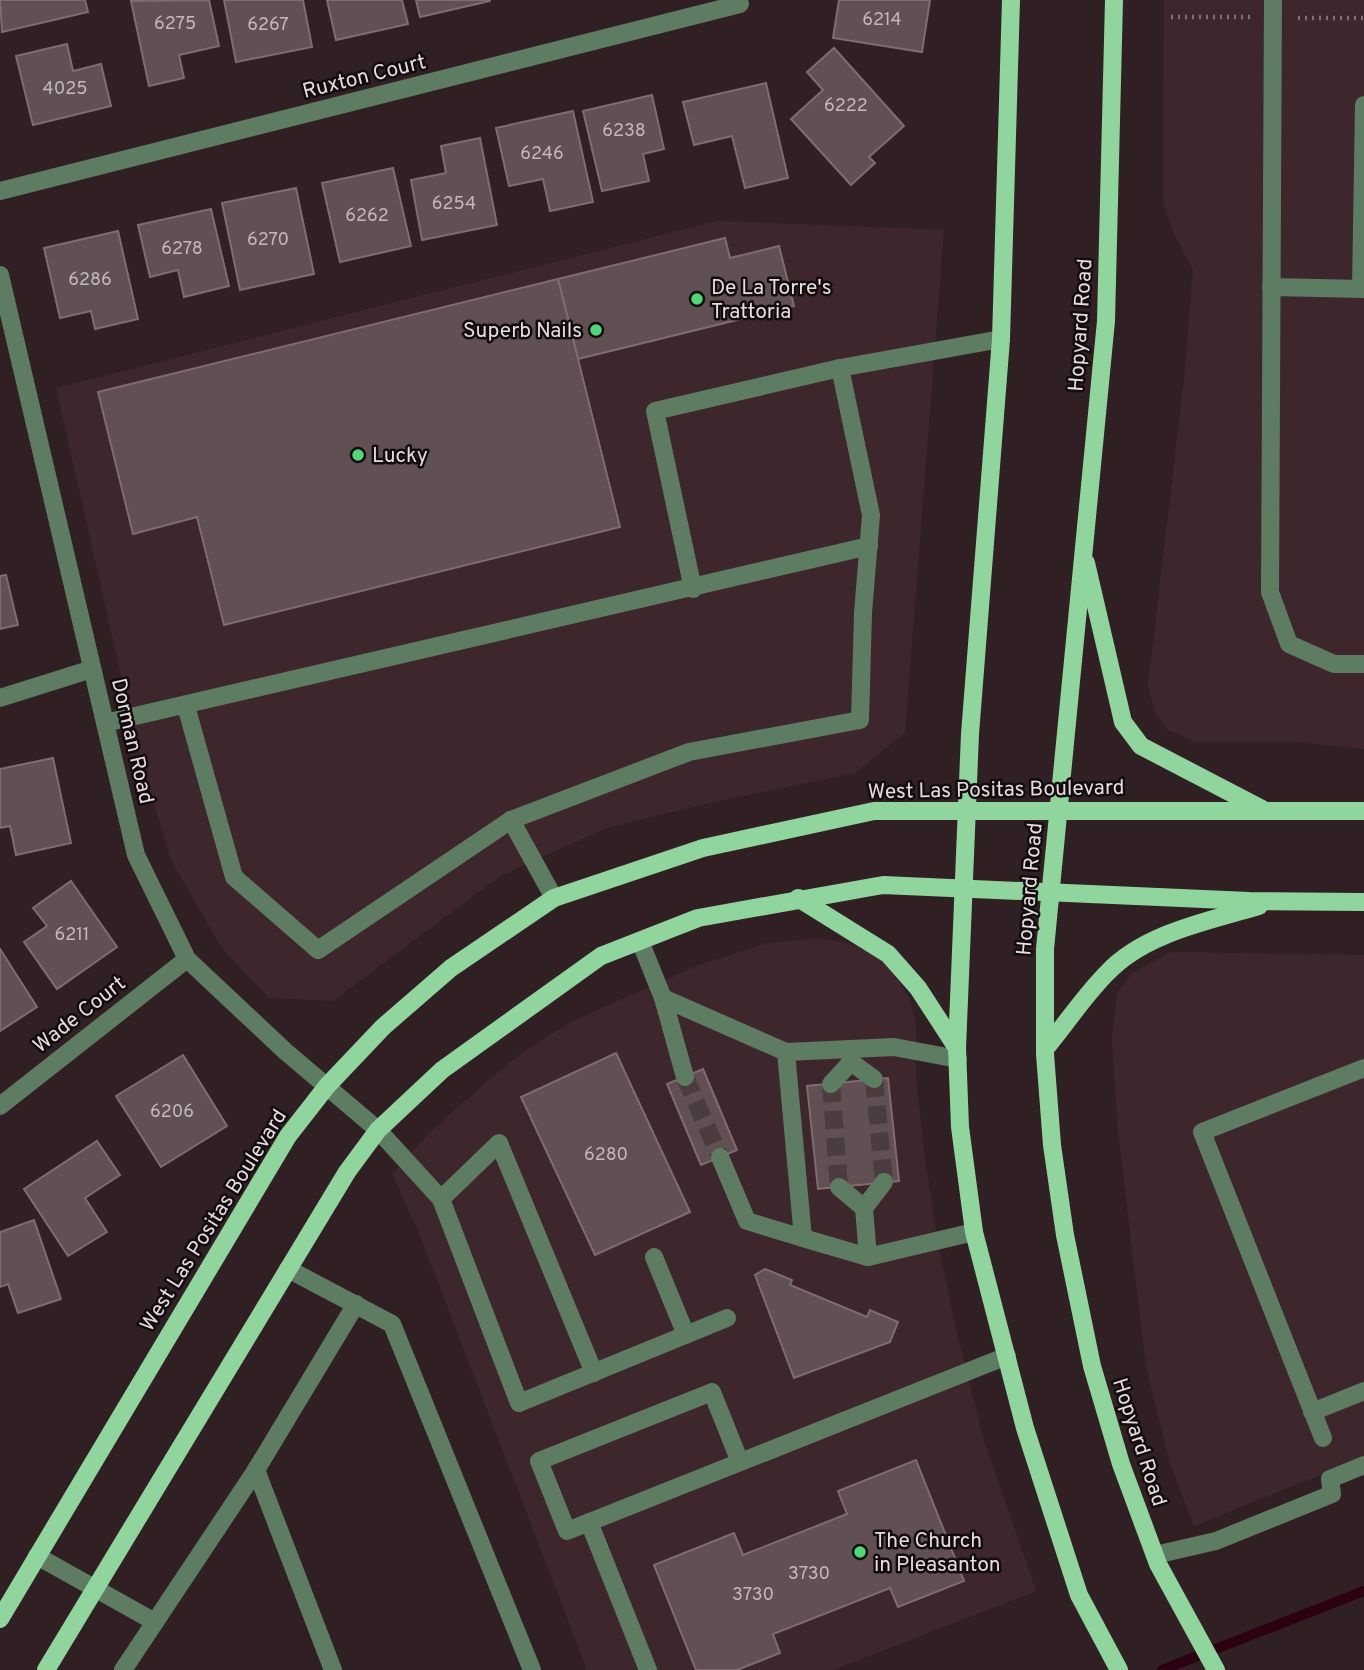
<svg xmlns="http://www.w3.org/2000/svg" width="1364" height="1670" viewBox="0 0 1364 1670" font-family="Overpass,sans-serif">
<rect width="100%" height="100%" fill="#302024"/>
<!-- built -->
<g fill="#3d272d">
<path d="M1164,0h200v749l-68,-7h-100l-28,-12 -13,-17 -7,-28 36,-306 9,-110 -20,-36 -10,-32z"/>
<path d="M717,221l227,9 -39,503 -50,40 -141,29 -108,26 -106,48 -167,125 -64,-3 -47,-50 -51,-88 -34,-114 -81,-358z"/>
<path d="M819,938l32,6 25,11 19,20 15,24 6,27v52l9,80 11,74 18,89 28,113 54,157 -203,79h-246l-170,-442 -25,-54 37,-41 57,-51 37,-30 48,-30 128,-57 68,-22z"/>
<path d="M1170,952l194,3v502l-170,69 -24,-62 -24,-98 -28,-235 -6,-91 5,-47 13,-18z"/>
</g>
<g fill="none" stroke-linecap="round" stroke-linejoin="round">
<!-- stream -->
<path stroke="#2c0112" stroke-width="10" d="M1162,1670l202,-79"/>
</g>
<!-- building -->
<g fill="#604f53" stroke="#7e6c70" stroke-width="2">
<path d="M0,0h85l3,12 -86,20z"/>
<path d="M209,0l10,46 -40,9 5,23 -35,8 -18,-85z"/>
<path d="M224,0h79l9,47 -76,15z"/>
<path d="M327,0h75l6,24 -72,16z"/>
<path d="M416,0h74v1l-70,16z"/>
<path d="M839,0h91l-8,52 -89,-14z"/>
<path d="M67,44l6,27 28,-7 10,42 -78,19 -17,-69z"/>
<path d="M834,48l70,78 -35,31 6,6 -24,22 -60,-66 32,-29 -16,-18z"/>
<path d="M766,83l22,95 -43,10 -13,-52 -38,9 -11,-43z"/>
<path d="M652,95l12,54 -21,5 6,27 -47,10 -19,-80z"/>
<path d="M573,111l20,91 -43,9 -7,-32 -34,7 -13,-58z"/>
<path d="M480,138l17,87 -75,15 -11,-60 35,-7 -5,-27z"/>
<path d="M393,168l18,78 -71,16 -18,-79z"/>
<path d="M296,188l18,86 -74,16 -18,-87z"/>
<path d="M211,209l18,77 -45,11 -6,-27 -28,7 -12,-52z"/>
<path d="M118,231l20,88 -43,10 -4,-18 -31,7 -16,-70z"/>
<path d="M725,238l5,20 49,-12 15,60 -216,53 -20,-80z"/>
<path d="M558,279l62,248 -396,98 -27,-108 -64,17 -35,-142z"/>
<path d="M6,575l12,50 -18,4v-53z"/>
<path d="M53,758l18,85 -55,12 -6,-29 -10,2v-59z"/>
<path d="M71,881l46,66 -60,42 -33,-47 23,-16 -14,-18z"/>
<path d="M0,949l37,58 -37,24z"/>
<path d="M616,1053l74,159 -95,43 -74,-158z"/>
<path d="M183,1055l44,71 -66,41 -45,-71z"/>
<path d="M703,1069l34,81 -36,15 -34,-81z"/>
<path d="M888,1078l11,103 -81,8 -11,-103z"/>
<path d="M97,1141l23,34 -35,23 22,34 -39,24 -44,-67z"/>
<path d="M34,1220l27,79 -43,14 -10,-29 -8,3v-55z"/>
<path d="M765,1269l27,11 -2,5 77,32 3,-7 28,12 -8,20 -96,36 -39,-103z"/>
<path d="M916,1460l48,121 -66,26 -8,-19 -117,46 7,19 -43,17h-41l-42,-105 80,-32 9,22 104,-41 -9,-23z"/>
</g>
<g fill="none" stroke-linecap="round" stroke-linejoin="round">
<!-- minor-tunnel -->
<g stroke="#4b3c40" stroke-width="18" stroke-dasharray="18 9" stroke-linecap="butt">
<path d="M685,1077l35,80"/>
<path d="M874,1079l10,103"/>
<path d="M831,1084l8,103"/>
</g>
<!-- path -->
<g stroke="#7e7174" stroke-width="4.5" stroke-dasharray="2 5" stroke-linecap="butt">
<path d="M1171,17h79"/>
<path d="M1298,18h66"/>
</g>
<!-- minor -->
<g stroke="#5d7c62" stroke-width="18">
<path d="M1273,0l-3,592 19,52 45,20h30"/>
<path d="M0,191l740,-187"/>
<path d="M0,275l136,580 51,104 98,92 93,79 63,69 78,204 208,-85"/>
<path d="M1271,287l93,2"/>
<path d="M1361,289l3,-184"/>
<path d="M693,589l-38,-178 185,-43 161,-29"/>
<path d="M0,698l92,-29"/>
<path d="M186,706l48,171 84,73 193,-130 178,-68 171,-32 3,-107 8,-98 -31,-147"/>
<path d="M105,723l764,-177"/>
<path d="M511,820l43,78"/>
<path d="M640,941l23,57 123,54"/>
<path d="M663,998l22,79"/>
<path d="M849,1049l2,13 23,17"/>
<path d="M831,1084l20,-22"/>
<path d="M0,1106l187,-147"/>
<path d="M720,1157l27,64 56,17"/>
<path d="M884,1182l-20,26 4,49 106,-25"/>
<path d="M839,1187l25,21"/>
<path d="M441,1199l58,-56 95,230"/>
<path d="M654,1257l32,78"/>
<path d="M868,1257l-65,-19 -17,-186 108,-5 64,12"/>
<path d="M288,1269l104,55 140,346"/>
<path d="M1312,1412l52,-21"/>
<path d="M1323,1438l-121,-306 162,-64"/>
<path d="M740,1462l-28,-70 -173,69 28,70 440,-175"/>
<path d="M256,1470l77,200"/>
<path d="M589,1522l59,148"/>
<path d="M1155,1555l61,-14 116,-47 -2,-15 34,-14"/>
<path d="M37,1556l118,66 101,-152 100,-166"/>
<path d="M123,1670l32,-48"/>
</g>
<!-- major -->
<g stroke="#91d59e" stroke-width="18">
<path d="M1011,0l-10,339 -31,395 -13,314 3,79 14,105 51,196 54,167 40,75"/>
<path d="M1114,0l-8,321 -61,628v105l7,91 13,90 27,131 29,98 37,100 58,106"/>
<path d="M1086,563l37,159 18,24 121,63"/>
<path d="M798,898l90,56 30,34 39,60"/>
<path d="M1045,1049c21,-25 39,-53 62,-76 37,-40 102,-52 152,-67"/>
<path d="M0,1619l288,-483 39,-50 56,-59 68,-59 103,-70 149,-50 171,-37h490"/>
<path d="M46,1670l301,-498 31,-42 64,-60 159,-114 97,-38 185,-33 366,16 115,1"/>
</g>
</g>
<!-- markers -->
<g fill="#4fd675" stroke="#130c0e" stroke-width="2.5">
<circle cx="697" cy="299" r="7"/>
<circle cx="596" cy="330" r="7"/>
<circle cx="358" cy="455" r="7"/>
<circle cx="860" cy="1552" r="7"/>
</g>
<g text-anchor="middle" stroke-width="5" stroke-linejoin="round" paint-order="stroke">
<!-- number labels -->
<g font-size="18" fill="#c4b8bb">
<text x="882" y="25">6214</text>
<text x="175" y="29">6275</text>
<text x="268" y="30">6267</text>
<text x="65" y="94">4025</text>
<text x="846" y="111">6222</text>
<text x="624" y="136">6238</text>
<text x="542" y="159">6246</text>
<text x="454" y="209">6254</text>
<text x="367" y="221">6262</text>
<text x="268" y="245">6270</text>
<text x="182" y="254">6278</text>
<text x="90" y="285">6286</text>
<text x="72" y="940">6211</text>
<text x="172" y="1117">6206</text>
<text x="606" y="1160">6280</text>
<text x="809" y="1579">3730</text>
<text x="753" y="1600">3730</text>
</g>
<!-- street labels -->
<g font-size="21" fill="#e6dbde" stroke="#130c0e">
<text transform="translate(364 76) rotate(-14)" y="7">Ruxton Court</text>
<text transform="translate(1080 325) rotate(-86)" y="7">Hopyard Road</text>
<text transform="translate(133 741) rotate(77)" y="7">Dorman Road</text>
<text transform="translate(996 789) rotate(-1)" y="7">West Las Positas Boulevard</text>
<text transform="translate(1029 889) rotate(-85)" y="7">Hopyard Road</text>
<text transform="translate(79 1014) rotate(-38)" y="7">Wade Court</text>
<text transform="translate(213 1220) rotate(-58)" y="7">West Las Positas Boulevard</text>
<text transform="translate(1140 1442) rotate(72)" y="7">Hopyard Road</text>
</g>
<!-- poi labels -->
<g font-size="21" fill="#e6dbde" stroke="#130c0e" text-anchor="start">
<text x="711" y="294">De La Torre's<tspan x="711" dy="24">Trattoria</tspan></text>
<text x="582" y="337" text-anchor="end">Superb Nails</text>
<text x="372" y="462">Lucky</text>
<text x="874" y="1547">The Church<tspan x="874" dy="24">in Pleasanton</tspan></text>
</g>
</g>
</svg>
